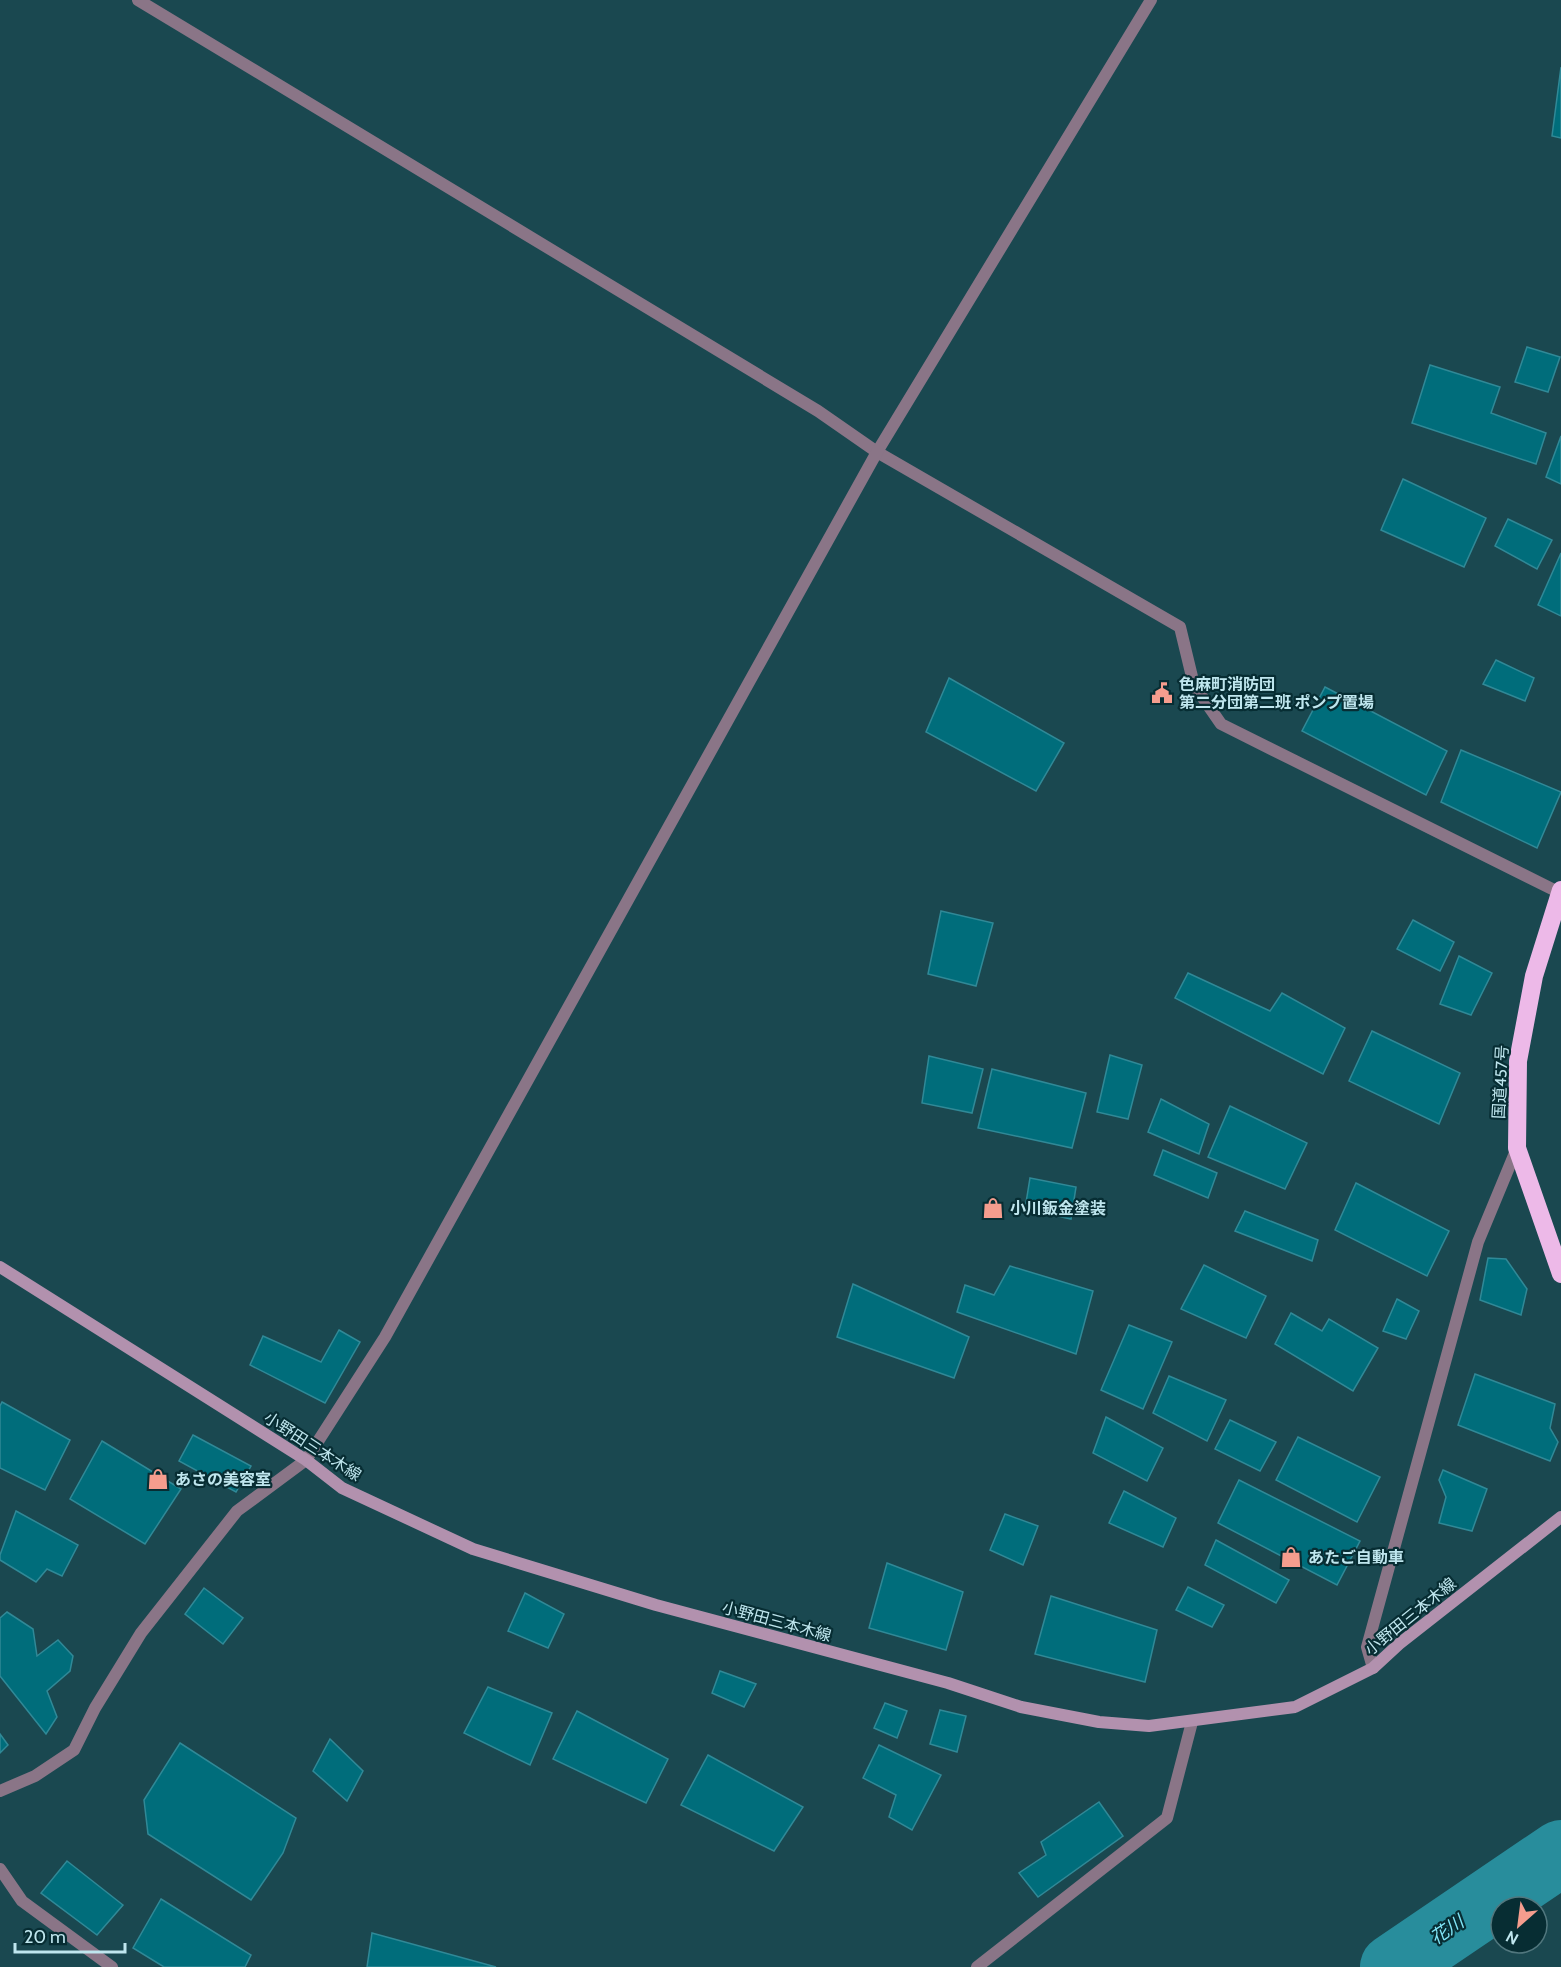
<svg xmlns="http://www.w3.org/2000/svg" width="1561" height="1967" viewBox="0 0 1561 1967" font-family="Cabin,'Noto Sans JP',sans-serif">
<rect width="100%" height="100%" fill="#1a4850"/>
<g fill="none" stroke-linecap="round" stroke-linejoin="round">
<!-- river -->
<path stroke="#288d9c" stroke-width="66" d="M1393,1967l168,-114"/>
</g>
<!-- building -->
<g fill="#006d7b" stroke="#308997" stroke-width="1.5">
<path d="M1561,67v71l-9,-2z"/>
<path d="M1527,347l33,10 -12,35 -33,-10z"/>
<path d="M1430,365l70,22 -9,26 55,20 -10,31 -124,-41z"/>
<path d="M1561,436v48l-15,-7z"/>
<path d="M1403,479l83,39 -22,49 -83,-37z"/>
<path d="M1508,519l44,21 -15,29 -42,-23z"/>
<path d="M1561,553v63l-23,-11z"/>
<path d="M1496,660l38,18 -9,23 -42,-17z"/>
<path d="M949,678l115,65 -28,48 -110,-59z"/>
<path d="M1325,687l122,64 -21,44 -124,-64z"/>
<path d="M1461,750l100,42 -24,56 -96,-46z"/>
<path d="M941,911l52,12 -17,63 -48,-12z"/>
<path d="M1413,920l41,22 -14,29 -43,-22z"/>
<path d="M1459,956l33,17 -21,42 -31,-11z"/>
<path d="M1188,973l82,38 12,-18 63,35 -22,46 -148,-76z"/>
<path d="M1372,1031l88,42 -21,51 -90,-43z"/>
<path d="M1110,1055l32,10 -14,54 -31,-7z"/>
<path d="M929,1056l54,13 -11,44 -50,-10z"/>
<path d="M992,1069l94,24 -14,55 -94,-20z"/>
<path d="M1161,1099l48,25 -10,30 -51,-22z"/>
<path d="M1230,1106l77,37 -22,46 -77,-32z"/>
<path d="M1163,1150l54,23 -9,25 -54,-23z"/>
<path d="M1030,1178l46,9 -5,32 -46,-10z"/>
<path d="M1356,1183l93,48 -22,45 -92,-46z"/>
<path d="M1245,1211l73,29 -6,21 -77,-30z"/>
<path d="M1488,1258l18,1 21,30 -6,26 -41,-15z"/>
<path d="M1204,1265l62,31 -20,42 -65,-29z"/>
<path d="M1010,1266l83,25 -17,63 -119,-42 8,-27 29,10z"/>
<path d="M853,1284l116,53 -15,41 -117,-41z"/>
<path d="M1397,1299l22,12 -13,28 -23,-8z"/>
<path d="M1291,1313l31,18 7,-12 49,29 -25,43 -78,-47z"/>
<path d="M1129,1325l43,17 -29,67 -42,-19z"/>
<path d="M339,1330l21,12 -35,61 -75,-38 13,-29 58,26z"/>
<path d="M1475,1374l80,30 -5,24 8,14 -8,19 -92,-36z"/>
<path d="M1169,1376l57,24 -19,41 -54,-28z"/>
<path d="M2,1402l68,38 -25,50 -45,-22v-62z"/>
<path d="M1106,1417l57,31 -16,33 -54,-28z"/>
<path d="M1230,1420l46,22 -16,29 -45,-22z"/>
<path d="M193,1435l58,31 -15,26 -57,-31z"/>
<path d="M1298,1437l82,40 -23,45 -81,-42z"/>
<path d="M102,1441l79,48 -36,55 -75,-45z"/>
<path d="M1443,1470l44,19 -15,42 -33,-8 7,-26 -7,-17z"/>
<path d="M1239,1480l121,61 -23,44 -119,-62z"/>
<path d="M1124,1491l52,27 -13,29 -54,-24z"/>
<path d="M16,1511l62,34 -16,31 -15,-7 -11,13 -36,-22v-5z"/>
<path d="M1005,1514l33,12 -15,39 -33,-15z"/>
<path d="M1216,1540l73,40 -13,23 -71,-38z"/>
<path d="M887,1563l76,29 -17,58 -77,-22z"/>
<path d="M1188,1587l36,18 -12,22 -36,-17z"/>
<path d="M204,1588l39,30 -20,26 -38,-30z"/>
<path d="M525,1593l39,21 -16,34 -40,-17z"/>
<path d="M1051,1596l106,34 -12,52 -110,-28z"/>
<path d="M7,1612l26,17 4,27 21,-16 15,16 -3,15 -23,20 10,26 -11,17 -46,-58v-58z"/>
<path d="M720,1671l36,13 -12,23 -32,-14z"/>
<path d="M488,1687l64,26 -22,52 -66,-32z"/>
<path d="M885,1703l22,8 -10,27 -23,-10z"/>
<path d="M940,1710l26,6 -9,36 -27,-8z"/>
<path d="M577,1711l91,48 -22,44 -93,-44z"/>
<path d="M0,1734l8,11 -8,8z"/>
<path d="M330,1739l33,32 -16,30 -34,-30z"/>
<path d="M180,1743l116,75 -13,35 -32,47 -103,-66 -4,-34z"/>
<path d="M879,1745l62,30 -29,55 -23,-13 7,-22 -33,-17z"/>
<path d="M708,1755l95,52 -29,44 -93,-46z"/>
<path d="M1099,1802l24,34 -85,61 -19,-24 27,-18 -5,-13z"/>
<path d="M67,1861l56,44 -26,30 -56,-42z"/>
<path d="M161,1899l90,56 -6,12h-81l-31,-19z"/>
<path d="M372,1933l124,34h-129z"/>
</g>
<g fill="none" stroke-linecap="round" stroke-linejoin="round">
<!-- street -->
<g stroke="#8a7587" stroke-width="12">
<path d="M138,0l680,411 59,41 303,175 14,58 27,39 339,169"/>
<path d="M1373,1668l-6,-21 111,-405 39,-94"/>
<path d="M0,1791l35,-15 39,-26 21,-42 46,-75 96,-122 69,-51 79,-123 492,-885 274,-452"/>
<path d="M0,1869l22,32 90,66"/>
<path d="M977,1967l190,-149 25,-96"/>
</g>
<!-- secondary -->
<path stroke="#b291ae" stroke-width="12" d="M0,1267l306,193 36,28 131,61 183,56 292,78 73,24 78,15 50,4 146,-19 78,-39 26,-24 162,-127"/>
<!-- highway -->
<path stroke="#edb9e8" stroke-width="18" d="M1561,890l-27,86 -16,85 -1,87 44,126"/>
</g>
<!-- icons -->
<defs>
<symbol id="civic-bare" viewBox="-9 -9 18 18"><path d="M-.6-6.5H3V-4.5H.6V-3L4-1V1h2V6H-6V1h2V-1L-.6-3ZM-1.2 2.5V6h2.4V2.5Z" fill="#f59d8e" stroke="#072d33" stroke-width="2.5" paint-order="stroke"/></symbol>
<symbol id="shop-bare" viewBox="-9 -9 18 18"><path d="M-5-2.5h2.3a2.7 3.5 0 0 1 5.4 0H5L5.5 6h-11ZM-1.5-2.5h3a1.5 2.3 0 0 0-3 0Z" fill="#f59d8e" stroke="#072d33" stroke-width="2.5" paint-order="stroke"/></symbol>
</defs>
<g fill-rule="evenodd">
<use href="#civic-bare" x="1147" y="678" width="30" height="30"/>
<use href="#shop-bare" x="978" y="1193" width="30" height="30"/>
<use href="#shop-bare" x="143" y="1464" width="30" height="30"/>
<use href="#shop-bare" x="1276" y="1542" width="30" height="30"/>
</g>
<g text-anchor="middle" stroke-width="4.5" stroke-linejoin="round" paint-order="stroke">
<!-- poi labels -->
<g font-size="16" font-weight="bold" fill="#bfe6ee" stroke="#072d33" text-anchor="start">
<text x="1179" y="690">色麻町消防団<tspan x="1179" dy="18">第二分団第二班 ポンプ置場</tspan></text>
<text x="1010" y="1214">小川鈑金塗装</text>
<text x="175" y="1485">あさの美容室</text>
<text x="1308" y="1563">あたご自動車</text>
</g>
<!-- street labels -->
<g font-size="16" fill="#bfe6ee" stroke="#072d33">
<text transform="translate(1500 1082) rotate(-87)" y="6">国道457号</text>
<text transform="translate(313 1446) rotate(33)" y="6">小野田三本木線</text>
<text transform="translate(1410 1616) rotate(-39)" y="6">小野田三本木線</text>
<text transform="translate(777 1621) rotate(15)" y="6">小野田三本木線</text>
</g>
<!-- water labels -->
<g font-size="18" font-style="italic" fill="#82e7f8" stroke="#072d33">
<text transform="translate(1447 1930) rotate(-34)" y="6">花川</text>
</g>
</g>
<!-- north arrow -->
<g transform="translate(1519 1925) rotate(208)"><circle r="28" fill="#072d33" stroke="#51777e" stroke-width="1.5"/>
<path d="M0-4.5L10 22L0 15L-10 22Z" fill="#f59d8e"/>
<text y="-9" font-size="16" font-weight="bold" text-anchor="middle" fill="#bfe6ee">N</text>
</g>
<!-- scale -->
<path d="M15 1943v9h110v-9" fill="none" stroke="#bfe6ee" stroke-width="3"/>
<text x="24" y="1943" font-size="18" fill="#bfe6ee" stroke="#072d33" stroke-width="4.5" paint-order="stroke">20 m</text>
</svg>
